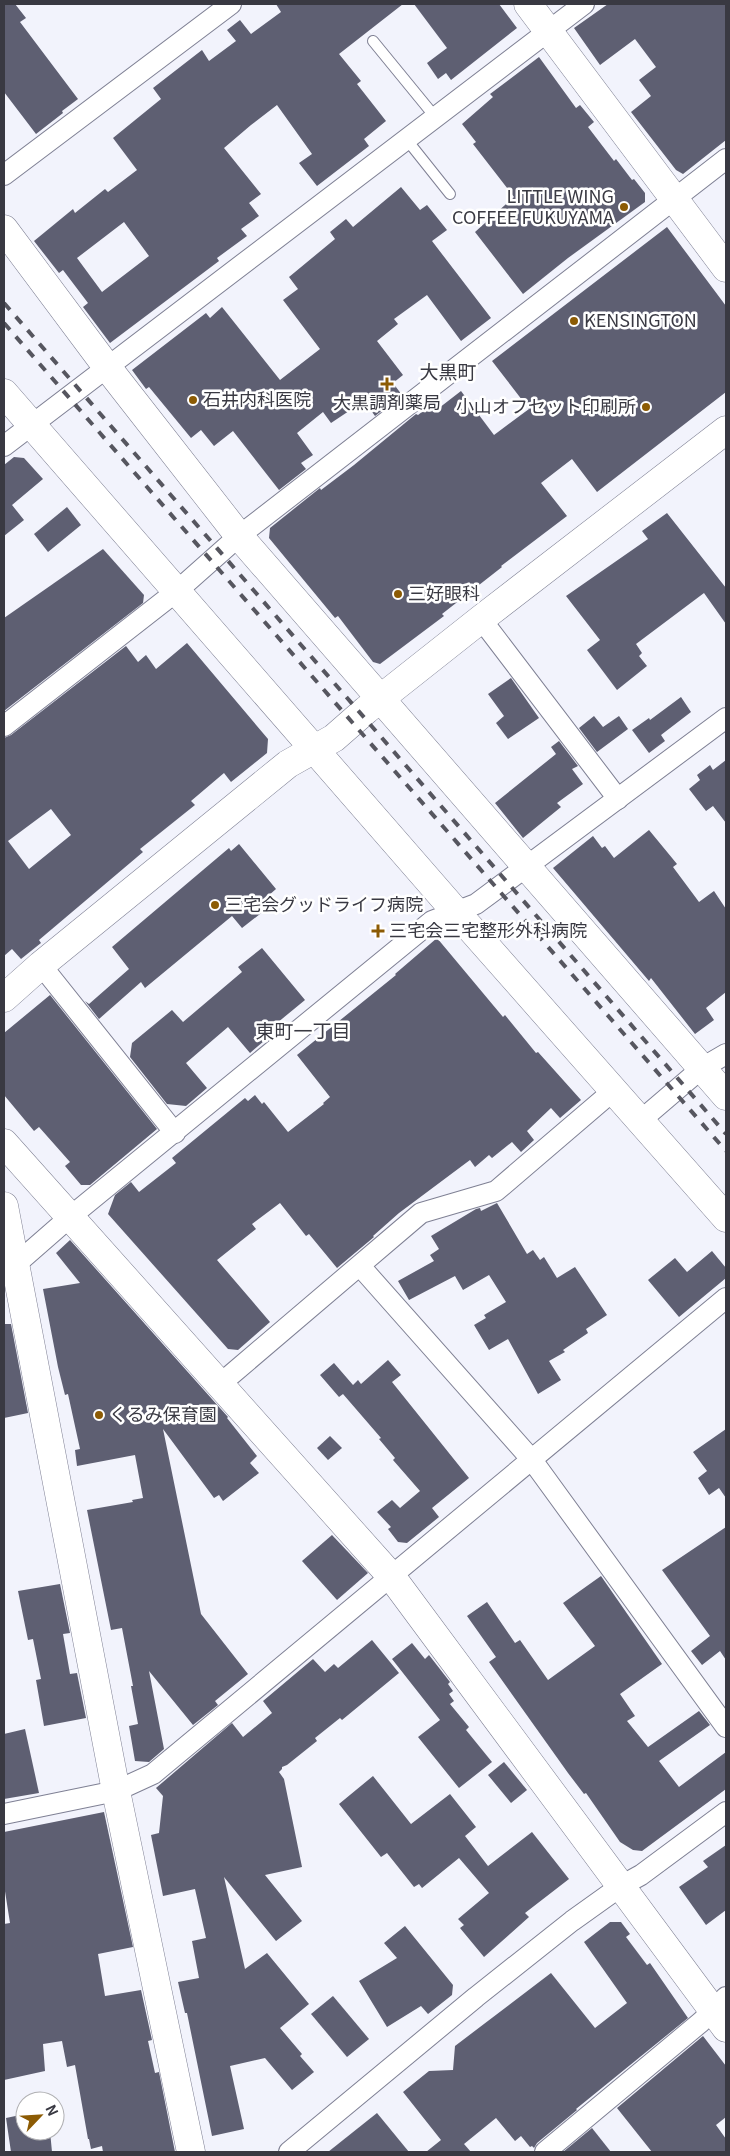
<svg xmlns="http://www.w3.org/2000/svg" width="730" height="2156" viewBox="0 0 730 2156" font-family="Georgia,'Noto Sans JP',serif">
<rect width="100%" height="100%" fill="#f2f3fc"/>
<!-- building -->
<g fill="#5e5f72" fill-rule="evenodd">
<path d="M4,4h11l11,14 -6,4 58,77 -16,12 1,2 -27,21 -32,-42z"/>
<path d="M276,4h127l-64,50 22,27 -4,3 29,37 -22,18 5,7 -52,40 -18,-23 13,-9 -35,-49 -26,20 -27,23 37,46 -12,9 10,13 -18,13 6,7 -30,22 2,3 -109,82 -27,-36 5,-4 -25,-33 -4,3 -25,-32 39,-32 2,4 30,-24 3,3 29,-22 -24,-32 48,-39 -8,-11 49,-38 7,11 27,-20 -9,-11 13,-10 11,14 30,-22zM124,222l25,34 -47,36 -25,-34z"/>
<path d="M414,4h85l18,24 -66,52 -5,-7 -8,6 -11,-16 20,-15z"/>
<path d="M608,4h118v136l-43,34 -7,-4 -45,-58 20,-16 -12,-16 17,-13 -21,-28 -35,26 -26,-37z"/>
<path d="M539,57l37,51 4,-3 14,17 -6,5 26,34 2,-2 16,21 2,-1 11,14v9l-77,56 -45,36 -48,-62 39,-35 -41,-53 3,-2 -14,-18 31,-27 -3,-3z"/>
<path d="M401,187l19,23 7,-5 20,25 -15,11 59,77 -30,23 -34,-46 -33,24 4,5 -21,17 26,34 -10,8 9,12 -27,21 -11,-15 -33,22 -8,-11 -26,21 16,22 -12,8 5,6 -27,21 -46,-59 -19,15 -13,-16 -10,8 -42,-51 -3,2 -14,-19 74,-57 4,5 12,-11 58,73 40,-31 -37,-49 15,-11 -9,-12 46,-38 -5,-7 16,-13 7,8z"/>
<path d="M667,227l59,79v86l-129,100 -25,-33 -31,24 26,33 -66,50 1,1 -60,47 2,2 -64,48 -7,-2 -35,-46 -3,2 -66,-80 1,-10 50,-40 1,2 33,-25 62,-51 2,1 17,-13 4,6 22,-17 33,44 35,-26 -37,-48z"/>
<path d="M14,457l10,1 19,21 -31,26 12,15 -20,16v-71z"/>
<path d="M67,507l14,18 -33,27 -14,-18z"/>
<path d="M667,513l59,75v36l-22,-31 -68,51 6,9 -3,3 8,10 -30,24 -30,-40 13,-10 -34,-44 82,-57 -6,-8z"/>
<path d="M103,549l41,46 -1,8 -139,108v-93z"/>
<path d="M187,643l81,96 -1,14 -36,29 -7,-9 -33,28 4,4 -55,44 3,3 -104,88 2,3 -20,16 -9,-10 -8,7v-218l7,-3 115,-89 12,16 8,-7 10,14zM51,809l20,26 -42,34 -21,-28z"/>
<path d="M511,678l28,40 -31,21 -12,-16 8,-7 -16,-22z"/>
<path d="M681,697l10,15 -30,23 4,6 -16,12 -17,-23 17,-12 1,2z"/>
<path d="M594,716l9,11 16,-11 9,13 -31,23 -18,-24z"/>
<path d="M559,741l19,25 -6,3 11,15 -26,19 4,4 -38,31 -28,-35 61,-49 -5,-7z"/>
<path d="M726,760v63l-13,-17 -7,5 -17,-22 11,-9 -3,-5 13,-10 3,5z"/>
<path d="M649,830l28,34 -4,3 26,35 15,-11 12,18v83l-20,16 8,12 -19,14 -44,-56 -2,3 -96,-113 40,-32 9,12 3,-2 9,12z"/>
<path d="M239,844l37,45 -8,7 6,7 -32,25 -10,-12 -87,72 -4,-6 -42,37 -14,-18 4,3 40,-35 -17,-22 117,-99 2,3z"/>
<path d="M437,938l66,79 2,-2 31,38 2,-1 43,48 -21,18 -9,-10 -24,23 7,9 -13,12 -9,-10 -20,16 -3,-3 -14,12 -5,-7 -71,53 -26,23 1,1 -37,31 -28,-34 -3,2 -26,-33 -28,21 4,5 -39,31 53,62 -32,28 -10,-1 -120,-135 7,-19 16,-13 8,10 37,-29 -4,-5 73,-60 3,3 7,-6 7,9 2,-2 24,30 36,-28 -1,-1 7,-6 -33,-42 99,-80 -1,-1z"/>
<path d="M262,948l43,52 -45,37 4,4 -14,12 -22,-26 -42,36 21,25 -21,18 -19,-2 -37,-47 2,-14 40,-33 11,12 59,-50 -4,-5z"/>
<path d="M50,995l107,134 -67,56h-9l-16,-19 5,-4 -31,-35 -5,4 -30,-36v-62z"/>
<path d="M497,1203l30,51 6,-4 7,10 4,-3 13,21 18,-11 32,48 -21,14 2,4 -25,17 2,2 -16,9 12,19 -23,14 -30,-55 -19,11 -15,-25 12,-7 -2,-3 22,-13 -17,-27 -26,15 -8,-14 -46,24 -11,-19 36,-20 -4,-6 9,-6 -8,-13 45,-27 4,-1 1,3z"/>
<path d="M70,1240l158,177 -1,1 30,38 -7,7 9,10 -36,28 -4,-6 -5,3 -51,-69 38,185 47,60 -33,27 3,4 -25,20 -44,-54 15,78 -15,13 -14,-1 -6,-35 9,-2 -7,-38h2l-11,-58 -11,2 -24,-120 46,-8 -1,-2 11,-2 -8,-43 -58,11 -2,-16 5,-1 -12,-55 -3,1 -7,-28 -15,-78 37,-6 -24,-30z"/>
<path d="M712,1251l14,17v10l-47,39 -31,-37 27,-22 12,14z"/>
<path d="M4,1324h7l17,89 -24,5z"/>
<path d="M388,1360l13,15 -9,7 77,96 -37,30 7,9 -32,26 -9,-1 -10,-13 3,-2 -14,-15 15,-12 8,8 20,-17 -27,-31 2,-2 -16,-19 2,-1 -38,-44 -4,3 -19,-22 14,-12 19,22 5,-5 3,4z"/>
<path d="M726,1429v69l-7,-10 -10,7 -11,-17 9,-7 -14,-19z"/>
<path d="M330,1436l12,12 -14,12 -11,-12z"/>
<path d="M726,1527v133l-6,-9 -18,14 -11,-14 19,-15 -48,-66z"/>
<path d="M332,1535l36,38 -31,27 -35,-39z"/>
<path d="M601,1576l61,88 -42,30 15,22 -8,5 21,26 51,-36 11,14 -51,36 20,26 47,-35v37l-84,62 -9,-1 -13,-8 -34,-49 -2,1 -16,-21 -79,-111 7,-5 -29,-41 20,-14 28,41 5,-3 28,40 47,-34 -32,-43z"/>
<path d="M60,1584l10,49 -7,1 7,40 7,-1 9,45 -42,8 -8,-46 5,-1 -8,-40 -5,1 -10,-49z"/>
<path d="M372,1640l27,33 -57,47 -2,-2 -25,20 2,3 -30,24 -5,2v2l-3,3 5,7 18,88 -37,8 37,46 -26,20 -52,-64 21,92 22,-16 42,51 -29,24 22,26 -2,2 14,16 -22,18 -27,-32 -35,8 14,63 -32,7 -25,-123h-2l-7,-31 21,-4 -7,-37 14,-3 -11,-49 -32,7 -12,-61 8,-2 4,-37 -7,-8 76,-65 11,14 29,-24 -9,-12 50,-42 12,13 9,-8 4,4z"/>
<path d="M412,1643l13,16 4,-4 21,27 -2,2 5,7 -4,3 5,7 -4,3 19,23 -3,3 26,32 -33,26 -41,-51 22,-17 -48,-61z"/>
<path d="M25,1729l14,64 -35,6v-65z"/>
<path d="M504,1762l23,28 -16,13 -23,-28z"/>
<path d="M373,1776l38,48 39,-30 26,33 -11,9 23,30 44,-34 37,47 -44,34 4,4 -45,40 -24,-29 4,-3 -6,-6 31,-26 -30,-35 -37,30 -3,-4 -5,3 -27,-34 -6,4 -42,-53z"/>
<path d="M104,1812l29,135 -35,7 7,42 36,-6 11,50 -4,1 7,32 4,-1 16,80h-72l-1,-6 -11,3 -2,-10h-1l-13,-74 -8,2 -5,-26 -19,3 2,27 -41,9v-156l6,-1 -6,-38v-53z"/>
<path d="M726,1845v65l-20,15 -27,-38 29,-20 -5,-6z"/>
<path d="M610,1922h11l9,12 -4,3 21,28 3,-2 38,55 -112,91 1,1 -40,33 -3,5 -2,-2 -2,1 -9,-11 -6,5 -19,-23 -32,26 7,8h-45l15,-12 -38,-48 26,-21 24,-1 2,-24 96,-73 44,55 32,-25 -43,-61z"/>
<path d="M405,1926l48,59 -1,10 -24,19 -7,-8 -34,21 -28,-46 38,-23 -13,-15z"/>
<path d="M333,1996l36,43 -22,18 -36,-43z"/>
<path d="M703,2036l23,30v51l-10,8 10,14v13h-74l-35,-44z"/>
<path d="M377,2113l32,39h-81z"/>
<path d="M25,2114v17h25l2,21h-41l-5,-34z"/>
<path d="M592,2128l19,24h-48z"/>
</g>
<g fill="none" stroke-linecap="round" stroke-linejoin="round">
<defs>
<g id="lane">
<path d="M373,41l63,77"/>
<path d="M407,140l43,54"/>
</g>
<g id="street">
<path d="M4,175l227,-171"/>
<path d="M4,446l580,-442"/>
<path d="M481,619l137,180"/>
<path d="M4,726l173,-135 62,-55 487,-377"/>
<path d="M41,965l134,168"/>
<path d="M640,1121l62,-53 24,-14"/>
<path d="M360,1266l172,194 194,267"/>
<path d="M7,1272l63,-55 362,-296 44,-17 250,-186"/>
<path d="M219,1385l202,-172 75,-22 117,-100"/>
<path d="M4,1814l112,-23 37,-17 573,-476"/>
<path d="M289,2152l187,-155 96,-76 49,-35 20,-11 85,-63"/>
<path d="M545,2152l156,-130 25,-25"/>
</g>
<g id="secondary">
<path d="M528,4l198,264"/>
<path d="M4,229l103,138 132,169 487,560"/>
<path d="M4,393l452,519 270,306"/>
<path d="M4,998l37,-33 247,-201 46,-26 32,-28 115,-91 245,-189"/>
<path d="M4,1143l387,433 335,452"/>
<path d="M4,1206l112,585 75,361"/>
</g>
</defs>
<!-- lane casing -->
<use href="#lane" stroke="#7f8094" stroke-width="12"/>
<!-- street casing -->
<use href="#street" stroke="#7f8094" stroke-width="22"/>
<!-- secondary casing -->
<use href="#secondary" stroke="#7f8094" stroke-width="29"/>
<!-- lane -->
<use href="#lane" stroke="#fff" stroke-width="10"/>
<!-- street -->
<use href="#street" stroke="#fff" stroke-width="20"/>
<!-- secondary -->
<use href="#secondary" stroke="#fff" stroke-width="28"/>
<!-- rail -->
<g stroke="#56565f" stroke-width="4" stroke-dasharray="9 9" stroke-linecap="butt">
<path d="M4,303l722,831"/>
<path d="M4,323l722,828"/>
</g>
</g>
<!-- markers -->
<g fill="#8c5b04" stroke="#fff" stroke-width="2">
<circle cx="624" cy="207" r="5"/>
<circle cx="574" cy="321" r="5"/>
<path d="M384.5 376.5h5v5h5v5h-5v5h-5v-5h-5v-5h5z"/>
<circle cx="193" cy="400" r="5"/>
<circle cx="646" cy="407" r="5"/>
<circle cx="398" cy="594" r="5"/>
<circle cx="215" cy="905" r="5"/>
<path d="M375.5 923.5h5v5h5v5h-5v5h-5v-5h-5v-5h5z"/>
<circle cx="99" cy="1415" r="5"/>
</g>
<g text-anchor="middle" stroke-width="5" stroke-linejoin="round" paint-order="stroke">
<!-- poi labels -->
<g font-size="18" fill="#393942" stroke="#fff" text-anchor="start">
<text x="614" y="203" text-anchor="end">LITTLE WING<tspan x="614" dy="21">COFFEE FUKUYAMA</tspan></text>
<text x="584" y="327">KENSINGTON</text>
<text x="203" y="406">石井内科医院</text>
<text x="387" y="409" text-anchor="middle">大黒調剤薬局</text>
<text x="636" y="413" text-anchor="end">小山オフセット印刷所</text>
<text x="408" y="600">三好眼科</text>
<text x="225" y="911">三宅会グッドライフ病院</text>
<text x="389" y="937">三宅会三宅整形外科病院</text>
<text x="109" y="1421">くるみ保育園</text>
</g>
<!-- neighbourhood labels -->
<g font-size="19" fill="#393942" stroke="#fff">
<text x="448" y="379">大黒町</text>
<text x="303" y="1038">東町一丁目</text>
</g>
</g>
<!-- border -->
<rect width="730" height="2156" fill="none" stroke="#393942" stroke-width="10"/>
<!-- north arrow -->
<g transform="translate(40 2116) rotate(65)"><circle r="24" fill="#ffffff" stroke="#b0b0b3"/>
<path d="M0-4L9 19L0 12L-9 19Z" fill="#8c5b04"/>
<text y="-8" font-size="14" font-weight="bold" text-anchor="middle" fill="#393942">N</text>
</g>
</svg>
